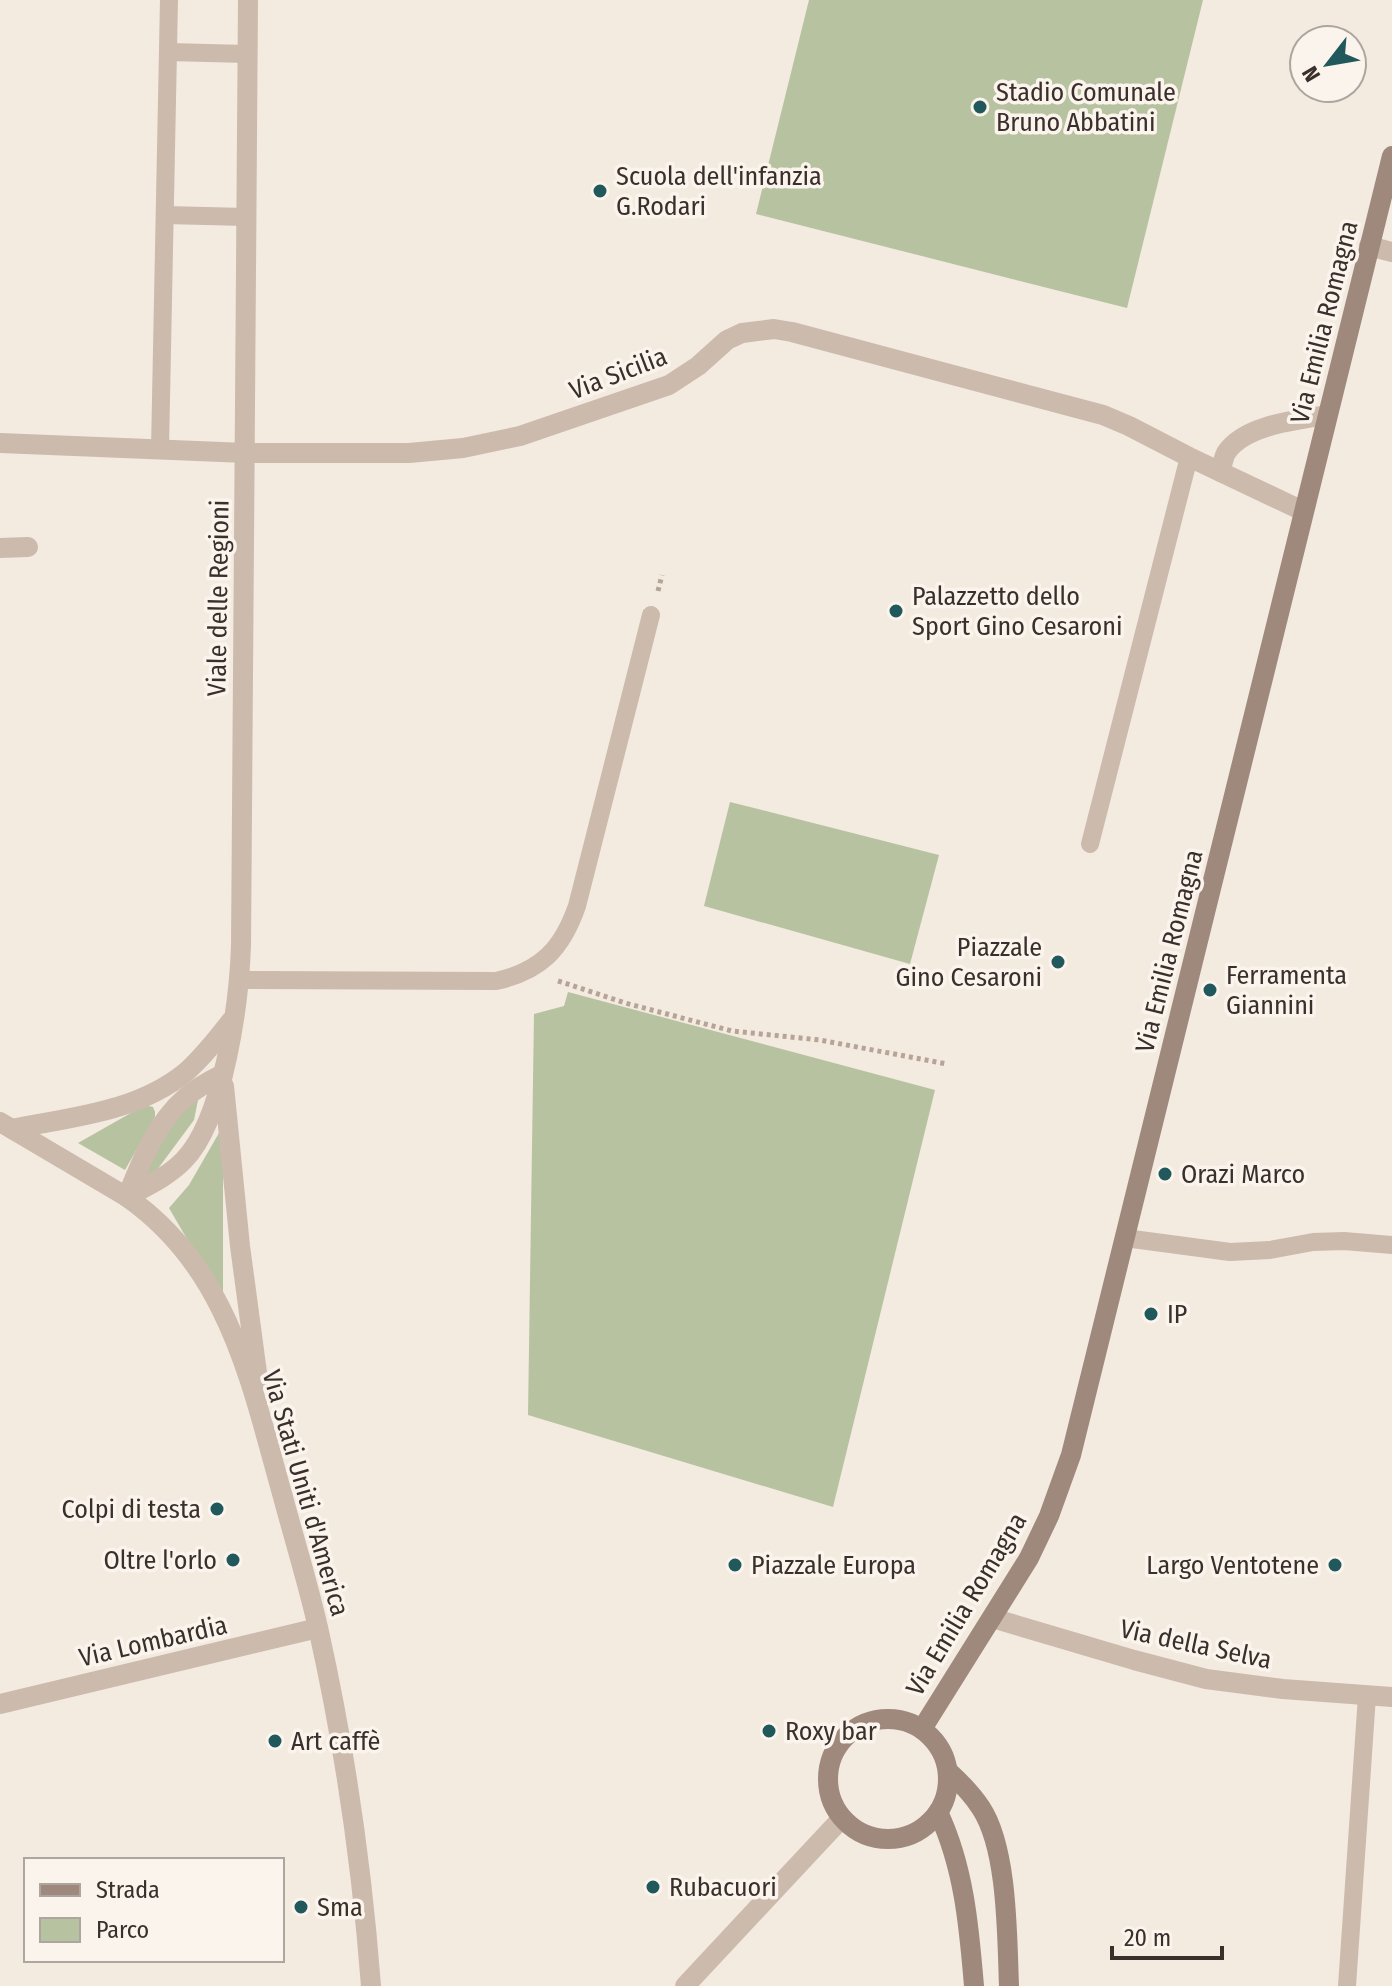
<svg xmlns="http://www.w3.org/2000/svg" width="1392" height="1986" viewBox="0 0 1392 1986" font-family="'Fira Sans Condensed',sans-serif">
<rect width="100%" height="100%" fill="#f3eae0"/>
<!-- green -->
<g fill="#b7c2a0">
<path d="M809,0h394l-76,308 -371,-94z"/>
<path d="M730,802l209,53 -29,109 -206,-58z"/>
<path d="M568,992l367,98 -102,417 -305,-92 6,-401 30,-8z"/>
<path d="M200,1090l-6,30 -43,58 -8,-6 31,-50z"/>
<path d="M145,1105l8,2 2,5v5l-30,53 -47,-27z"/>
<path d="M223,1126v175l-54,-93 20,-23z"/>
</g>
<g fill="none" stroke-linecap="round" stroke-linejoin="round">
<!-- path -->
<g stroke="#b7a496" stroke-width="5" stroke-dasharray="4 4" stroke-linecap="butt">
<path d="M658,591l4,-16"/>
<path d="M558,981l67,22 107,28 88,9 127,24"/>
</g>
<!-- lane -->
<g stroke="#ccbaac" stroke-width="18">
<path d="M168,52l79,2"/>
<path d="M165,215l81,2"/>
<path d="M160,449l9,-449"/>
<path d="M1090,844l99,-387"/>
<path d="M239,980l257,1c45,-10 66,-32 81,-75l74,-291"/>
<path d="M1125,1238l105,14 40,-2 43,-8 31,-1 48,4"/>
<path d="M1347,1986l20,-290"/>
</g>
<!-- street -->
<g stroke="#ccbaac" stroke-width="20">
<path d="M1369,246l23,6"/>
<path d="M0,443l246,10h163l54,-5 57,-12 149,-51 29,-19 29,-26 15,-7 32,-4 18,3 311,83 26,11 60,31 114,54"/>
<path d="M1221,472c1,-7 2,-13 5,-19 18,-28 71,-33 101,-38"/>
<path d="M0,548l28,-1"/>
<path d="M224,1086l16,160 18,134"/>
<path d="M0,1122l127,75c40,28 71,66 93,110 30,59 45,127 63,190 12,45 26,90 36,135 26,117 43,235 52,354"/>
<path d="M12,1129c60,-12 125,-17 174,-57 17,-15 31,-33 45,-51"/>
<path d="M127,1197c20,-11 42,-21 57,-37 40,-41 55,-158 57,-214l7,-946"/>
<path d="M127,1197c14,-35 29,-74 58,-99 11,-10 24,-17 38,-24"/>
<path d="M992,1618l142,42 72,19 77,10 109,8"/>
<path d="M0,1704l318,-76"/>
<path d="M685,1986l157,-168"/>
</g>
<!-- secondary -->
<g stroke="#9f897d" stroke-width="20">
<circle cx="888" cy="1779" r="60"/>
<path d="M922,1729l107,-171 20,-42 22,-61 321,-1299"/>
<path d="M948,1771c12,11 24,23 33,37 27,41 26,129 28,178"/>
<path d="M938,1812c26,55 31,114 36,174"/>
</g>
</g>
<!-- markers -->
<g fill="#20585b" stroke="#faf4ed" stroke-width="3">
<circle cx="980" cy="107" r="8"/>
<circle cx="600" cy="191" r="8"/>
<circle cx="896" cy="611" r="8"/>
<circle cx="1058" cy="962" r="8"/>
<circle cx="1210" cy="990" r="8"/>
<circle cx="1165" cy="1174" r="8"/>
<circle cx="1151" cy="1314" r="8"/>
<circle cx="217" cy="1509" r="8"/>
<circle cx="233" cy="1560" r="8"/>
<circle cx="735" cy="1565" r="8"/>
<circle cx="1335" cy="1565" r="8"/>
<circle cx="769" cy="1731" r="8"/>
<circle cx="275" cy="1741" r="8"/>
<circle cx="653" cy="1887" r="8"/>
<circle cx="301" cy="1907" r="8"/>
</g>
<g text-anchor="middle" stroke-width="7" stroke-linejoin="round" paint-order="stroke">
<!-- poi labels -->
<g font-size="26" fill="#3a2f2b" stroke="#faf4ed" text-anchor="start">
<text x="996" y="101">Stadio Comunale<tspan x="996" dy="30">Bruno Abbatini</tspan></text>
<text x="616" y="185">Scuola dell'infanzia<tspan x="616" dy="30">G.Rodari</tspan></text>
<text x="912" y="605">Palazzetto dello<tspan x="912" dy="30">Sport Gino Cesaroni</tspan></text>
<text x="1042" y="956" text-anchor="end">Piazzale<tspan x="1042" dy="30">Gino Cesaroni</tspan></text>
<text x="1226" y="984">Ferramenta<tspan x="1226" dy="30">Giannini</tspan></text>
<text x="1181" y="1183">Orazi Marco</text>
<text x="1167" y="1323">IP</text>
<text x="201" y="1518" text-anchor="end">Colpi di testa</text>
<text x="217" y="1569" text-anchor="end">Oltre l'orlo</text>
<text x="751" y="1574">Piazzale Europa</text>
<text x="1319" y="1574" text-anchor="end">Largo Ventotene</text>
<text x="785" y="1740">Roxy bar</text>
<text x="291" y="1750">Art caffè</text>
<text x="669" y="1896">Rubacuori</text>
<text x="317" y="1916">Sma</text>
</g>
<!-- street labels -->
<g font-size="26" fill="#3a2f2b" stroke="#faf4ed">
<text transform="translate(1324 322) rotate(-76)" y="9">Via Emilia Romagna</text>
<text transform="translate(618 373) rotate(-21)" y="9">Via Sicilia</text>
<text transform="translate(218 598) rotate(-89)" y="9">Viale delle Regioni</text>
<text transform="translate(1169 951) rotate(-76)" y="9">Via Emilia Romagna</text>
<text transform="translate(306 1493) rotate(74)" y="9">Via Stati Uniti d'America</text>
<text transform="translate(966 1604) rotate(-59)" y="9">Via Emilia Romagna</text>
<text transform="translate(153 1641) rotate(-13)" y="9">Via Lombardia</text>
<text transform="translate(1196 1644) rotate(12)" y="9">Via della Selva</text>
</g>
</g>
<!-- legend -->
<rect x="24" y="1858" width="260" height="104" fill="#faf4ed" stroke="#ada59f" stroke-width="2"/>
<rect x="40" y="1884" width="40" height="12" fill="#9f897d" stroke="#ada59f" stroke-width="2"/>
<text x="96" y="1898" font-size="24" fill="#3a2f2b">Strada</text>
<rect x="40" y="1918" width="40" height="24" fill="#b7c2a0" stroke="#ada59f" stroke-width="2"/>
<text x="96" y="1938" font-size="24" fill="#3a2f2b">Parco</text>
<!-- north arrow -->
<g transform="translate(1328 64) rotate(239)"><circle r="38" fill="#faf4ed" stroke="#ada59f" stroke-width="2"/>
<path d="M0-6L14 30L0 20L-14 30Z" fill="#20585b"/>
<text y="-12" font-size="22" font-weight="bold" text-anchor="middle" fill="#3a2f2b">N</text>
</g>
<!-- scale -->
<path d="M1112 1946v12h110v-12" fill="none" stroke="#3a2f2b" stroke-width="4"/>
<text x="1124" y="1946" font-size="24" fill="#3a2f2b" stroke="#faf4ed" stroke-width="6" paint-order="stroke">20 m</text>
</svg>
